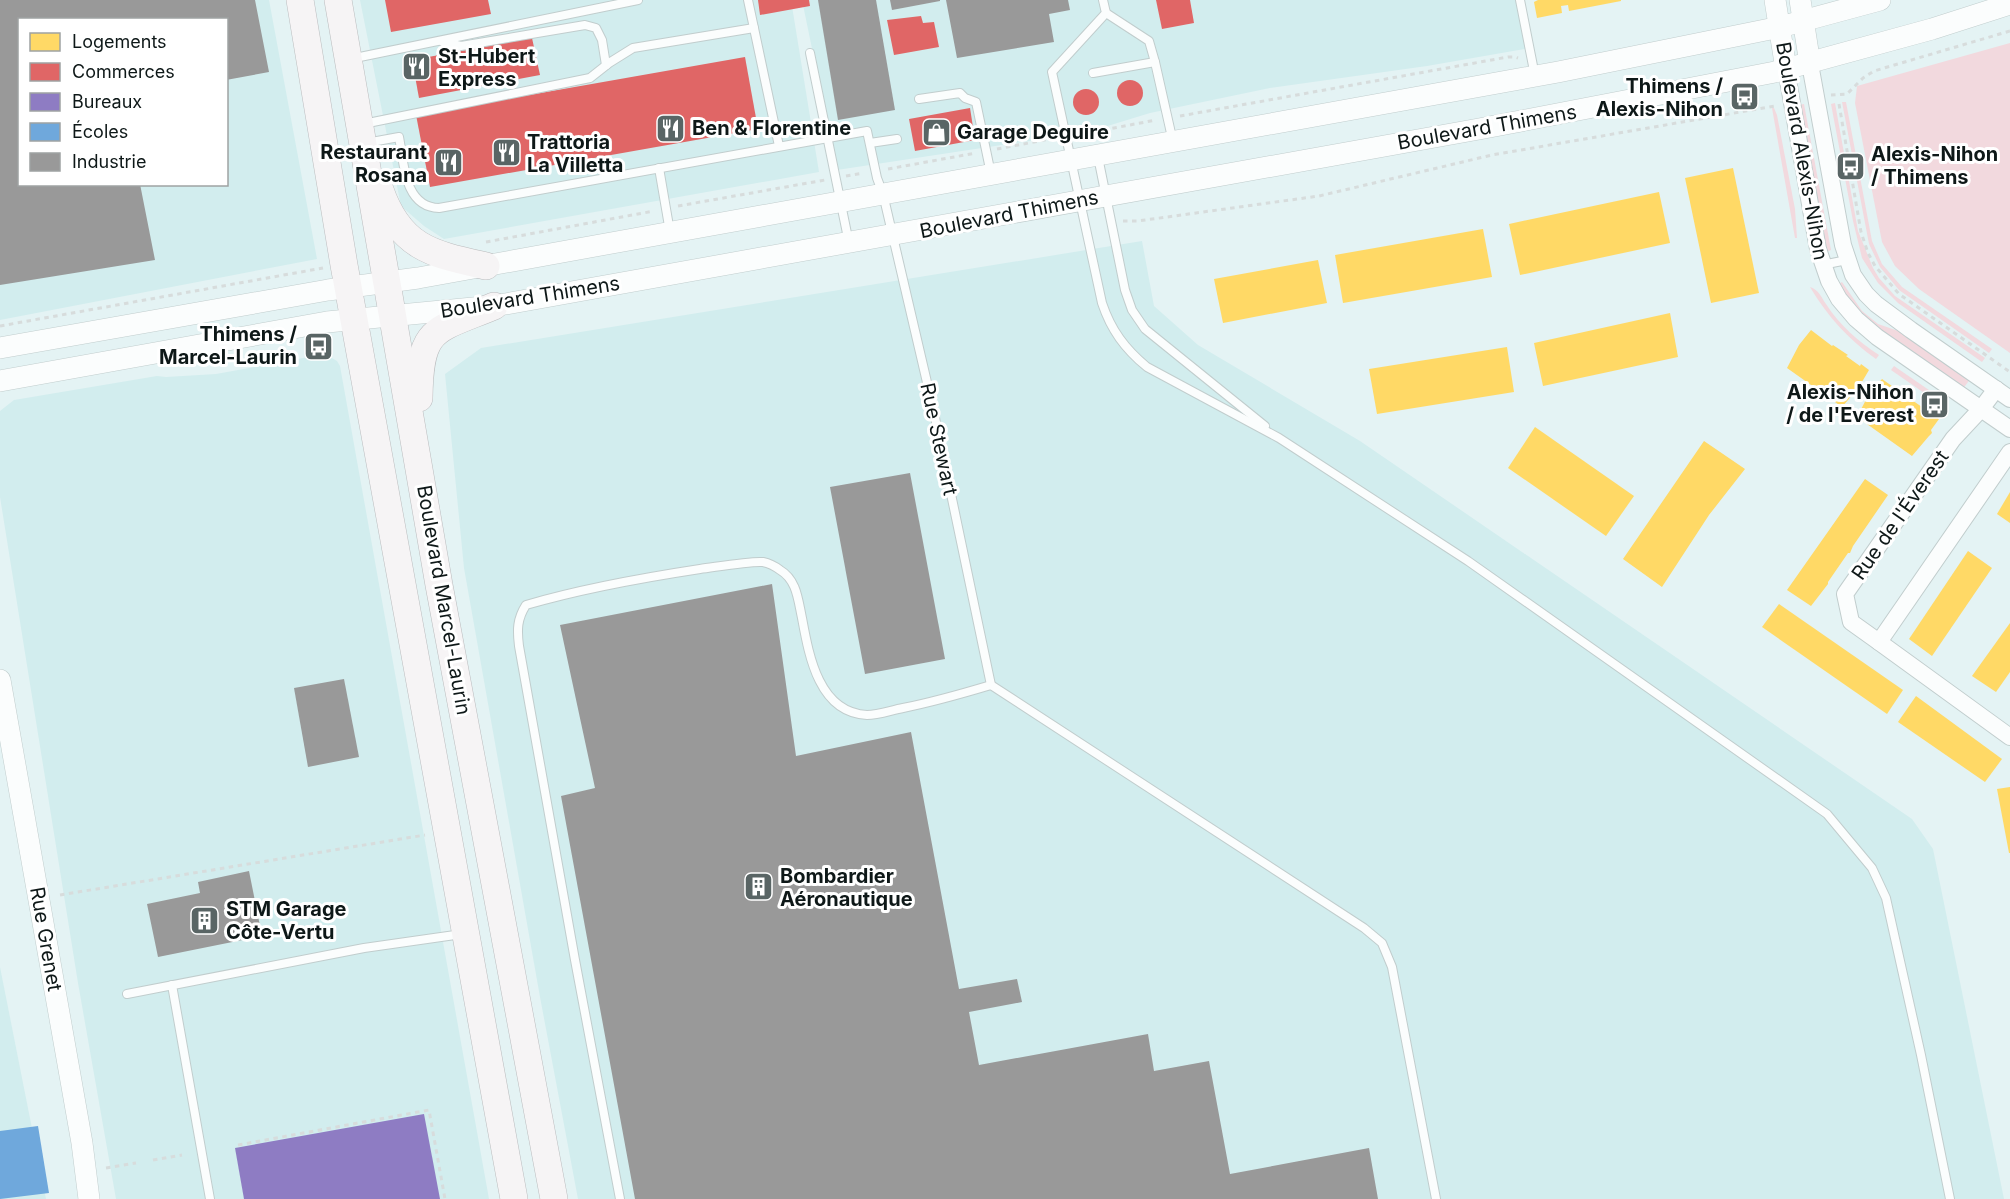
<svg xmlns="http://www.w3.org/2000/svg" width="2010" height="1199" viewBox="0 0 2010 1199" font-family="Inter,sans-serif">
<rect width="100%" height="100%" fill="#e4f3f4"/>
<!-- built -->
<g fill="#d2edee" fill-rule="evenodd">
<path d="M0,0h269l48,259 -317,61zM20,20h206v164h-206z"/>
<path d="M360,0h431l28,172 -375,67 -20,-13 -23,-20z"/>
<path d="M802,0h720l9,48 -104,18 -157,22 -120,25 -62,19 -251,38z"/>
<path d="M1142,241l12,65 44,39 162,96 552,378 21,30 71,350h-1426l-38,-202 -76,-429 -19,-194 36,-26z"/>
<path d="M325,354l12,7 3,5 149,833h-373l-38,-216 -78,-486v-86l14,-11 143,-24 9,1 50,-3z"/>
<path d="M0,967l46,232h-46z"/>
</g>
<!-- green -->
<g fill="#f2d9de">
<path d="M2010,43v310l-91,-64 -24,-23 -13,-24 -27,-139 2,-17z"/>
<path d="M1842,102h4l26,139 10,23 20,23 90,62 -3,4 -90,-63 -19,-23 -11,-23z"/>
<path d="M1835,103l23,128 15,37 6,10 16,18 90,62 -3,4 -84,-59 -20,-20 -16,-25 -9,-37 -22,-117z"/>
<path d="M1804,104l27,146 -5,2 -27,-147z"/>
<path d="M1772,108h2l3,7 18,94 2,29h-2z"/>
<path d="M1842,282l20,29 16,13 29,10 64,44 -9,12 -87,-61 -38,-44z"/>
<path d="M1810,287c9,3 11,10 16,17 14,22 32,37 53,51l-3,4c-28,-20 -48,-42 -66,-72z"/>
<path d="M1894,366l48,33 6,6 -2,3 -55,-38z"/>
</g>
<!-- homes -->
<g fill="#ffd966">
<path d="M1538,0h83v1l-52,10 -1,-6 -7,1 1,7 -25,5 -3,-16z"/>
<path d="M1733,168l26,125 -48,10 -26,-125z"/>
<path d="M1659,192l11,51 -150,32 -11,-51z"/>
<path d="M1483,229l9,48 -149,26 -8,-48z"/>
<path d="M1318,260l9,43 -104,20 -9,-44z"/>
<path d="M1670,313l8,44 -135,29 -9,-43z"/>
<path d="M1811,330l21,16 1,-1 15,10 -2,1 14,10 1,-2 8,6 -10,17 -17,20 -55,-39 12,-23z"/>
<path d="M1507,347l7,45 -137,22 -8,-45z"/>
<path d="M1882,379l57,40 -8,11 1,3 -3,3 -17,20 -55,-39 12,-23z"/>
<path d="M1535,427l99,69 -28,40 -98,-68z"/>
<path d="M1704,441l41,28 -36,46 -47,72 -39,-28z"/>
<path d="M1865,479l23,16 -35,51 -3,7h-2l-20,29v2l-17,22 -24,-16z"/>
<path d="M2010,492v31l-13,-9z"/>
<path d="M1968,551l24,17 -60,88 -23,-17z"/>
<path d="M1779,604l124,86 -16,24 -125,-87z"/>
<path d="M2010,623v49l-14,20 -24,-16z"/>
<path d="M1916,696l86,63 -17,23 -87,-60z"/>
<path d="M2010,787v66h-1l-12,-64z"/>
</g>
<!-- shops -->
<g fill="#e06666">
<path d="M385,0h103l3,14 -100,18z"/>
<path d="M758,0h51l1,6 -50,9z"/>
<path d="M1156,0h34l4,23 -32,6z"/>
<path d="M921,16l2,7 11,-1 5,25 -45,8 -7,-35z"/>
<path d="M532,38l8,37 -121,23 -7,-38z"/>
<path d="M745,57l13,72 -328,58 -14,-72z"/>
<circle cx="1130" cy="93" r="13"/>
<circle cx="1086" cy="102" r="13"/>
<path d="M970,108l5,32 -60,11 -6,-32z"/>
</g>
<!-- offices -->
<path fill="#8e7cc3" d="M424,1114l16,85h-196l-9,-51z"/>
<!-- schools -->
<path fill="#6fa8dc" d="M38,1126l11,67 -49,6v-68z"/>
<!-- industry -->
<g fill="#999">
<path d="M0,0h255l14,72 -43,8v-60h-206v164h120l15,76 -155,25z"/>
<path d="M818,0h58l19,110 -57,10z"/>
<path d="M890,0h50v1l-48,9z"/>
<path d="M946,0h122l2,10 -21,4 5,28 -97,16z"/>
<path d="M910,473l35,186 -80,15 -35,-187z"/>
<path d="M772,584l24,172 115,-24 48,257 58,-10 5,23 -53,10 10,53 169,-31 6,37 55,-10 21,113 139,-26 9,51h-743l-74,-403 34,-8 -35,-163z"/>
<path d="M344,679l15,78 -51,10 -14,-79z"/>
<path d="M249,871l13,65 -104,21 -11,-53 53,-11 -2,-11z"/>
</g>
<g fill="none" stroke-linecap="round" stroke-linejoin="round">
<defs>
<g id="service">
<path d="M748,0l31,146"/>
<path d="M1103,0l3,13 -54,59 50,231c9,27 23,46 45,64l132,71 189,123 359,253 45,54 14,30 35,157 29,144"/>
<path d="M1520,0l15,76"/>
<path d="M1106,13l43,28 6,21 18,80"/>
<path d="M443,42l18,4 124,-21 11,3 6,12 4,25"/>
<path d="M810,53l39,190"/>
<path d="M350,59l288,-59"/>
<path d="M1093,73l62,-11"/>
<path d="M919,99l41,-6 5,5 11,4 15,72"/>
<path d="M363,124l227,-46 19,-15 24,-15 121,-20"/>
<path d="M366,143l33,-6c5,26 5,70 40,71l428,-77 10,47 6,16 50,214 58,277"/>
<path d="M870,143l27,-4"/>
<path d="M1098,157l27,133 7,20 13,19 120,97"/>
<path d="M659,168l11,64"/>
<path d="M1822,265l25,-5"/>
<path d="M172,985l38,214"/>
<path d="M127,994l237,-46 98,-14"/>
<path d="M620,1199l-45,-239 -56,-314c-2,-16 -2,-27 7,-41 58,-17 115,-27 174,-36 16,-2 49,-8 63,-7 5,1 13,5 17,8 17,10 18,30 22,48 7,38 17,95 65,97 11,0 25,-5 36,-7 30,-6 58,-14 88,-23l373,243 18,15 10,24 44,232"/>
</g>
<g id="minor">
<path d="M1810,64l33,181 10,30 13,19 10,10 35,26 99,69"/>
<path d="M1786,69l32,180 11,32 10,18 17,20 21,18 133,92"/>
<path d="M1996,389l-15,20 -28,30 -108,155 6,28 28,20 131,-190"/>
<path d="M1879,642l131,95"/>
</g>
<g id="tertiary">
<path d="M1775,0l11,69"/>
<path d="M1800,0l10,64"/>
<path d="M0,348l328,-58 90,-12 1140,-206 222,-45 100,-27"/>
<path d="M0,381l327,-59 167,-16 985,-177 296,-57 157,-43 78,-25"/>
<path d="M0,680l82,463 7,56"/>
</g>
<g id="primary">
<path d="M300,0l44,265 170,934"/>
<path d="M338,0l101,585 115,614"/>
<path d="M380,190c20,58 52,64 106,76"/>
<path d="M419,398c1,-72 15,-67 75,-92"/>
</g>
</defs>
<!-- service casing -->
<use href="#service" stroke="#c1cdcd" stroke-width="10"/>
<!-- minor casing -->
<use href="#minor" stroke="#c1cdcd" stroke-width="18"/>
<!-- tertiary casing -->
<use href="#tertiary" stroke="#c1cdcd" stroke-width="22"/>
<!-- primary casing -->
<use href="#primary" stroke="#bbbcbe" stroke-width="28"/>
<!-- path -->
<g stroke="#d7dcdc" stroke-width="3" stroke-dasharray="4.5 4.5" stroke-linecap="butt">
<path d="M1831,95l16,-1 16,-16 11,-7 136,-40"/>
<path d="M1839,104l22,128 7,21 7,13 24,28 111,78"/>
<path d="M1180,116l328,-59h7l3,1"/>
<path d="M1077,135l79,-15"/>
<path d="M997,149l58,-11"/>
<path d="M1850,166l9,-2"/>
<path d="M888,169l88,-16"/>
<path d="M846,176l17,-3"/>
<path d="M678,206l147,-26"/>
<path d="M1123,221h15l181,-25 173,-41 283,-49"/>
<path d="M486,242l168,-31"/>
<path d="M0,326l323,-58"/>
<path d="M60,895l365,-60"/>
<path d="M238,1145l191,-35 16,89"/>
<path d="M153,1160l29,-5"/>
<path d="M106,1168l30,-5"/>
</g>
<!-- service -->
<use href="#service" stroke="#fbfdfd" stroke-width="8"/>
<!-- minor -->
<use href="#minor" stroke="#fbfdfd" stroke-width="16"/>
<!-- tertiary -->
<use href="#tertiary" stroke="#fbfdfd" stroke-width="21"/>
<!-- primary -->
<use href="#primary" stroke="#f6f4f5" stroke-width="27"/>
</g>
<!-- icons -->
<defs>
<symbol id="restaurant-square" viewBox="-11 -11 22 22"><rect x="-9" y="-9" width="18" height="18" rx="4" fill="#596565" stroke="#fff"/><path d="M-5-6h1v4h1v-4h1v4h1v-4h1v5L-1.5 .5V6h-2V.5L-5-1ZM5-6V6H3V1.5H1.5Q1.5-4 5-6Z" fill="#fff"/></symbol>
<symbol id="bus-square" viewBox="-11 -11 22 22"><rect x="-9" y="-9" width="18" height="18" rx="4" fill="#596565" stroke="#fff"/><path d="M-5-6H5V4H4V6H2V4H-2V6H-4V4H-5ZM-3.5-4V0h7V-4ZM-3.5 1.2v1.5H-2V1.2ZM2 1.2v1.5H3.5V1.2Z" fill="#fff"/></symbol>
<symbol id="shop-square" viewBox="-11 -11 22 22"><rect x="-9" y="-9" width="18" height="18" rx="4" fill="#596565" stroke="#fff"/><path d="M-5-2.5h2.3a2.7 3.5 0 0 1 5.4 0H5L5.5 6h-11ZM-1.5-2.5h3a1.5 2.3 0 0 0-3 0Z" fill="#fff"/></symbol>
<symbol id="building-square" viewBox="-11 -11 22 22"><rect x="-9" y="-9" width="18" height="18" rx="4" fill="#596565" stroke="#fff"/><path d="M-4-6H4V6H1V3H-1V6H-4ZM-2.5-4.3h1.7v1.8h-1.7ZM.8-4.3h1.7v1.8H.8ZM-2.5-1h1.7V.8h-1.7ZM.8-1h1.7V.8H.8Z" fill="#fff"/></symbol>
</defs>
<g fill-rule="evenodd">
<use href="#restaurant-square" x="400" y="50" width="33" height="33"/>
<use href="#bus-square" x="1728" y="80" width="33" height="33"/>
<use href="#restaurant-square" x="654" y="112" width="33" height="33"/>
<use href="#shop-square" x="920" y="116" width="33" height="33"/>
<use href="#restaurant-square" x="490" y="136" width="33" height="33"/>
<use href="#restaurant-square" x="432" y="146" width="33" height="33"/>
<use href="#bus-square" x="1834" y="150" width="33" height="33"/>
<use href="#bus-square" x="302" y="330" width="33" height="33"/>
<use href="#bus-square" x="1918" y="388" width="33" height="33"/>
<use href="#building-square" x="742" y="870" width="33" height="33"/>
<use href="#building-square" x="188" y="904" width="33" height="33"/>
</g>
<g text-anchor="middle" stroke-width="6" stroke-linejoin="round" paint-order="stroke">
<!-- poi labels -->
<g font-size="20" font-weight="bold" fill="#0e1818" stroke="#fff" text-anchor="start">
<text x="438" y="63">St-Hubert<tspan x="438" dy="23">Express</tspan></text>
<text x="1723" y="93" text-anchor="end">Thimens /<tspan x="1723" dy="23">Alexis-Nihon</tspan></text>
<text x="692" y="135">Ben &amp; Florentine</text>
<text x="957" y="139">Garage Deguire</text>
<text x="527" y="149">Trattoria<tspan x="527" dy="23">La Villetta</tspan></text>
<text x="427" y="159" text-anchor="end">Restaurant<tspan x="427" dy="23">Rosana</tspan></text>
<text x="1871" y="161">Alexis-Nihon<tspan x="1871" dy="23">/ Thimens</tspan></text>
<text x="297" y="341" text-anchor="end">Thimens /<tspan x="297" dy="23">Marcel-Laurin</tspan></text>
<text x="1914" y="399" text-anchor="end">Alexis-Nihon<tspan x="1914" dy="23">/ de l'Everest</tspan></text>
<text x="780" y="883">Bombardier<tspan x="780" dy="23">Aéronautique</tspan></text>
<text x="226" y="916">STM Garage<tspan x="226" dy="23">Côte-Vertu</tspan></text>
</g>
<!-- street labels -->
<g font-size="20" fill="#0e1818" stroke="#fff">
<text transform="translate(1487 127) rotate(-10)" y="7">Boulevard Thimens</text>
<text transform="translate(1802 151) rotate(80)" y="7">Boulevard Alexis-Nihon</text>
<text transform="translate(1009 214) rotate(-11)" y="7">Boulevard Thimens</text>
<text transform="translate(530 297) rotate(-9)" y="7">Boulevard Thimens</text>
<text transform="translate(939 439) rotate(78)" y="7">Rue Stewart</text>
<text transform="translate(1900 515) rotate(-55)" y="7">Rue de l'Éverest</text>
<text transform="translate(444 600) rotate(80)" y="7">Boulevard Marcel-Laurin</text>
<text transform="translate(46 939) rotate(80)" y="7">Rue Grenet</text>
</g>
</g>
<!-- legend -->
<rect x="18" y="18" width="210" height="168" fill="#ffffff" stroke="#9fa3a3" stroke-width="1.5"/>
<rect x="30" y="33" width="30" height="18" fill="#ffd966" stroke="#9fa3a3" stroke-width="1.5"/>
<text x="72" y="48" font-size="18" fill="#0e1818">Logements</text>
<rect x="30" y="63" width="30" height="18" fill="#e06666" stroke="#9fa3a3" stroke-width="1.5"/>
<text x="72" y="78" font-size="18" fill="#0e1818">Commerces</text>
<rect x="30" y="93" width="30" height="18" fill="#8e7cc3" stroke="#9fa3a3" stroke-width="1.5"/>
<text x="72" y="108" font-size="18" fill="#0e1818">Bureaux</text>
<rect x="30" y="123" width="30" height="18" fill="#6fa8dc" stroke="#9fa3a3" stroke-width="1.5"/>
<text x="72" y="138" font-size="18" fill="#0e1818">Écoles</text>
<rect x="30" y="153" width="30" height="18" fill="#999999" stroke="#9fa3a3" stroke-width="1.5"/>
<text x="72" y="168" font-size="18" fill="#0e1818">Industrie</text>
</svg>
